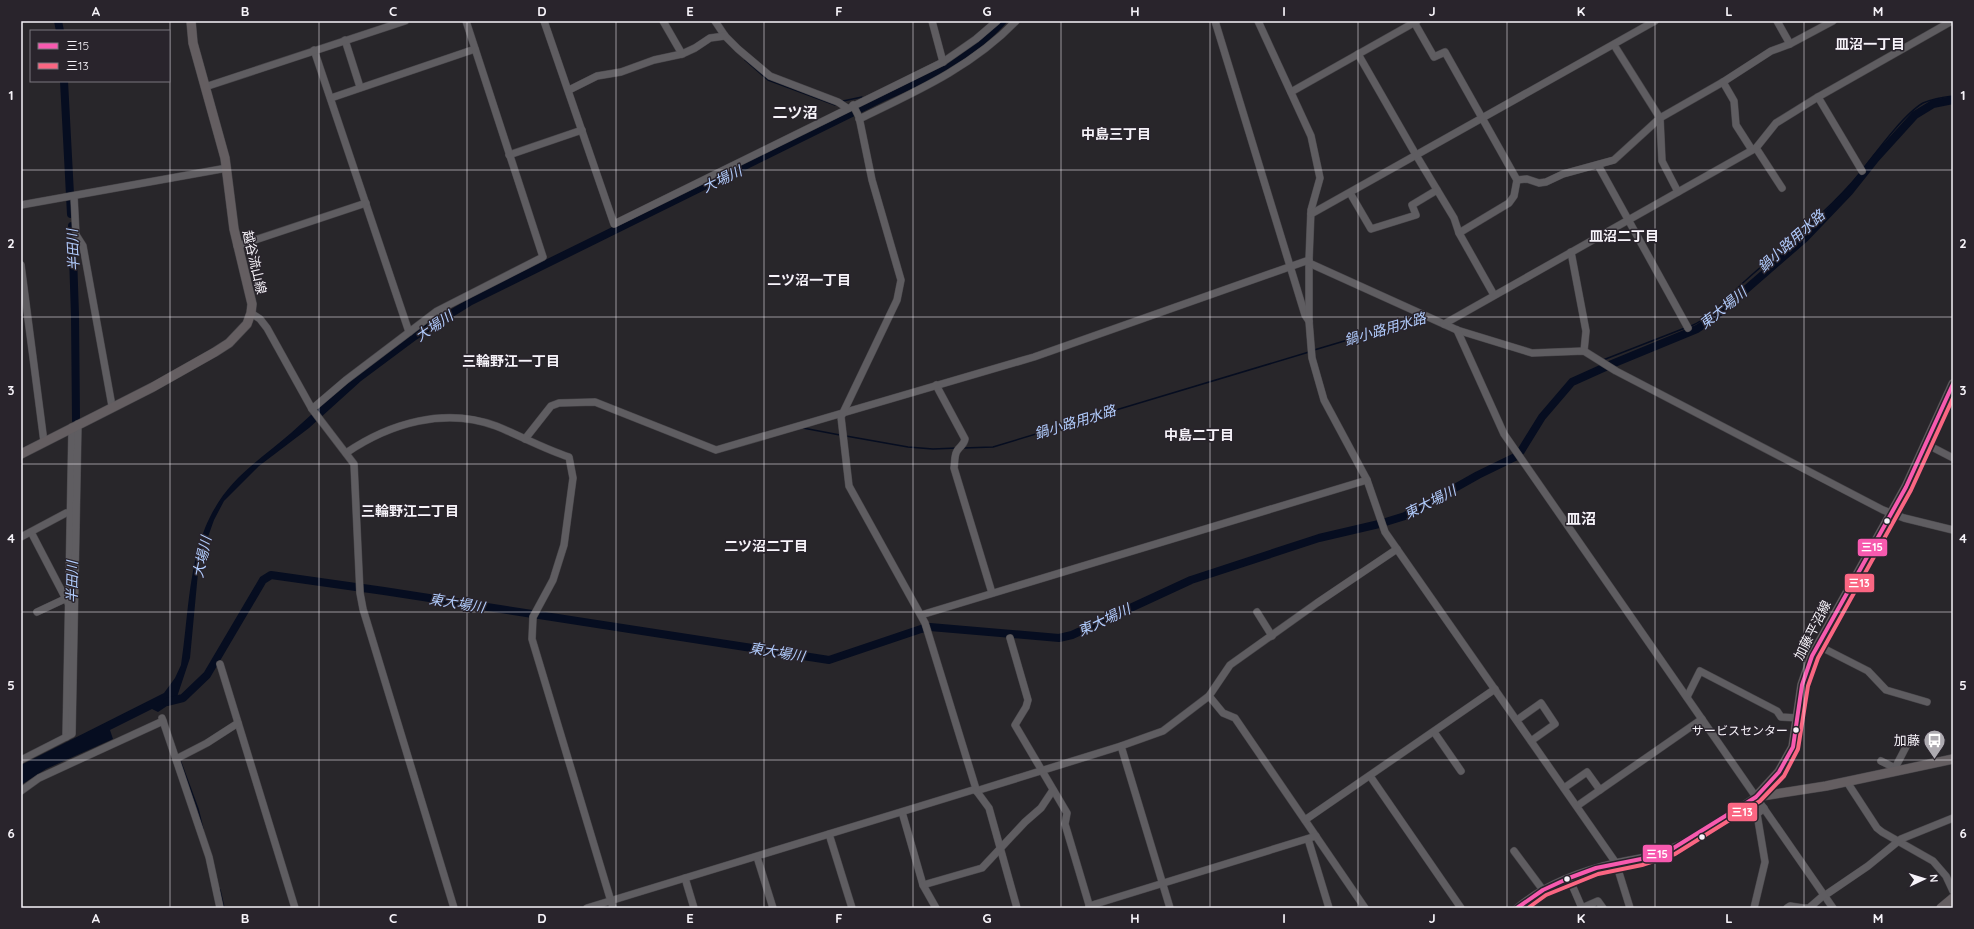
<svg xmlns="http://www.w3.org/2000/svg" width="1974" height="929" viewBox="0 0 1974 929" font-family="Quicksand,'Noto Sans JP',sans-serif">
<rect width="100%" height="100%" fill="#28262a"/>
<!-- water -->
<path fill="#060d20" d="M1001,21h7c-33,38 -77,60 -123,80l-413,204 -56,35 -55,41 -52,47 -50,38 -35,35 -10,19 -15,42 -9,96 -14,42 -18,12 -6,-3 -42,21 3,9 -67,30 -25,16v-20l143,-72 11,-15 6,-13c7,-45 7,-94 24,-137 20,-48 49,-63 86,-95 28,-25 56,-52 86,-75 34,-26 71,-47 107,-68l460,-226 28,-18z"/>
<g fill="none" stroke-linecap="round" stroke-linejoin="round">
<!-- stream -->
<g stroke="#060d20" stroke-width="1.5">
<path d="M745,60l23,20 67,25"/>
<path d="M843,101l19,-4"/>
<path d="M1863,169c14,-18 41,-55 60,-66 9,-4 20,-6 30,-7"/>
<path d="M1691,326c21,-9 37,-30 54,-45 39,-35 82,-68 116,-109"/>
<path d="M1314,350l108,-32"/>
<path d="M1603,360l82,-32"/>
<path d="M803,428l37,7"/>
<path d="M846,436l62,11 25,2 24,-1"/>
<path d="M963,448l30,-1 316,-95"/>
<path d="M180,760l18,49 5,20"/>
<path d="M1619,866l38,-9"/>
<path d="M220,890l4,18"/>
<path d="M1533,900l36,-18"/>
</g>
<!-- river -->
<g stroke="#060d20" stroke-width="8">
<path d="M58,21l2,10"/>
<path d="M64,81l7,133"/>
<path d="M72,226l3,89 1,105"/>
<path d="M167,702l16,-4 24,-23 56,-95 8,-5 113,16 445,69 92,-31 9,-2 129,11 13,-3 119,-55 128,-42 60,-14 26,-8 73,-41 37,-18 6,-6 21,-34 30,-35 40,-18 85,-35 15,-10 93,-81 44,-46 27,-34 39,-43 18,-11 20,-4"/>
</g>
<defs>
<g id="minor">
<path d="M544,21l70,203 329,-162 33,-23 21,-18"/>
<path d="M715,21l10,15 13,13 32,27 68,26 9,6"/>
<path d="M932,21l11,41"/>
<path d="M1215,21l90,294 4,6"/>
<path d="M1258,21l53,115 9,42 -9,32 -2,50v61l3,37 12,42 43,80 18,52 231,331 14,45"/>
<path d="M1777,21l13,23"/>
<path d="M1414,22l20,35 11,-5 72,128 -3,16 -5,7 -50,30"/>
<path d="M345,40l15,47"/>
<path d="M1614,45l46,73 2,43 16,31"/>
<path d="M314,50l95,282"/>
<path d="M682,54l13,-6 15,-10 15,-2"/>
<path d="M1358,54l58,101 38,63 5,15 35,62"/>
<path d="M1723,82l11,19 2,24 16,25"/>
<path d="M205,87l200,-66"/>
<path d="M569,90l28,-14 24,-4 33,-12 28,-6 -19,-33"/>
<path d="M1291,92l126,-71"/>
<path d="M1818,97l44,74"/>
<path d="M331,98l144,-49"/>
<path d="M859,119c56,-27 113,-52 157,-98"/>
<path d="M1756,148l26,40"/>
<path d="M509,155l73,-25"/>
<path d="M1598,165l90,163"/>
<path d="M1517,180l10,-1 12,4 7,-1 17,-8 51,-14 46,-42 63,-36 48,-31 19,-7 43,-23"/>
<path d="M1350,193l21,36 45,-14 -4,-10 25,-15"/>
<path d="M74,196l2,39 7,11 29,160"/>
<path d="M21,205l206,-37"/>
<path d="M1311,214l344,-193"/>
<path d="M237,246l129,-43"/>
<path d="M1571,252l15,79 -2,20"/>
<path d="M1309,263l148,67 75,23 52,-2 32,20 267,139 21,8 49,12"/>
<path d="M21,265l23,177"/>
<path d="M251,313l9,6 7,9 45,81 42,55 6,129 3,16 91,299"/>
<path d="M1444,324l312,-176 20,-25 42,-26 134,-76"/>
<path d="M1457,330l47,104 329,474"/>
<path d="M936,385l29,54c-1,6 -5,7 -8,12 -3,5 -2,12 -3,17l38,125"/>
<path d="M312,409l34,-29 91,-69 106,-54 -77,-236"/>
<path d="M525,439l26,-33 8,-3 36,-1 121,48 318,-93 275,-97"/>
<path d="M1926,444l27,14"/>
<path d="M346,453c44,-30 99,-46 150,-27 25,10 48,23 73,31l4,21 -9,67 -11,35 -20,37 -1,22 81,269"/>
<path d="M31,532l37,71"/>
<path d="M21,537l45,-24 9,-1"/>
<path d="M37,612l32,-15"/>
<path d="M1257,612l15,24"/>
<path d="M921,615l446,-135"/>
<path d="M1010,638l18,62 -2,7 -11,18 52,88 -2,11 25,84"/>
<path d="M1817,645l51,26 18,19 41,12"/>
<path d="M220,664l75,244"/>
<path d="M1209,696l14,17 12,5 130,190"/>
<path d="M1687,697l13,-26 77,40 4,6 17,1"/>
<path d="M162,718l47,139 11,51"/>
<path d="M1517,720l24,-17 14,21 -24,17"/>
<path d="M1434,732l27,39"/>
<path d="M66,737l6,-310"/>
<path d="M1121,746l49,162"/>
<path d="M176,759l31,-16 31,-20"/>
<path d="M21,760l51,-26 6,-310"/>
<path d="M1881,761l14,7"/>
<path d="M1896,771l-1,-3 13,-25"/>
<path d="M1370,776l91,132"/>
<path d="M1847,782l30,46 5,4 51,29 13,15 7,15"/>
<path d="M1564,788l23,-16 13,18"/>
<path d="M975,789l14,19 28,100"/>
<path d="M21,791l18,-13 124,-57"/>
<path d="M976,791l145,-45 42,-15 46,-35 21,-31 87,-62 80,-54"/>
<path d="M1577,806l125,-87"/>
<path d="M902,812l21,73 13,23"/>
<path d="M1305,820l190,-131"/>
<path d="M829,834l23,74"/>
<path d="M1308,839l21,69"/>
<path d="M1514,851l29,39"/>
<path d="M757,857l16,51"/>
<path d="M685,878l9,30"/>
<path d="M1569,878l13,30"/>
<path d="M923,885l59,-17 43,-46 16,-14 12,-18"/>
<path d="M1824,896l44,-30 33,-27 52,-21"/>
<path d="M1089,906l227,-70"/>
<path d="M587,908l389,-119 -51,-166 -76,-137 -8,-69 56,-117 4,-20 -29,-100 -13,-63 -6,-12"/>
<path d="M1517,908c27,-23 64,-37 98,-45 16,-4 32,-5 47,-11 34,-12 64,-36 94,-55"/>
<path d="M1582,908l16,-7 5,7"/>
<path d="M1754,908l11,-46 -8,-48 7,-6"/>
<path d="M1787,908l3,-2 13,2"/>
<path d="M1806,908h3l15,-13"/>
</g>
<g id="major">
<path d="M21,454l132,-67 62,-35 14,-9 18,-19 4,-11 1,-9 -18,-75 -9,-71 -32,-115 -2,-22"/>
<path d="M1756,797l23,-25 14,-25 9,-62 10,-29 94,-169 47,-103"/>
<path d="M1756,797l70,-11 127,-27"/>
<path d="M1941,908l12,-10"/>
</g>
</defs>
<!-- minor casing -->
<use href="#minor" stroke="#474549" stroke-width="8"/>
<!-- major casing -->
<use href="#major" stroke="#474549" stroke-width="10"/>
<!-- minor -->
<use href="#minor" stroke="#5f5d61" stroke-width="7"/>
<!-- major -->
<use href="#major" stroke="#645e61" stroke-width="9"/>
<defs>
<path id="bus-1" d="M1517,908l26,-18 26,-12 27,-10 45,-9 31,-10 84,-52 23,-25 14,-25 9,-62 10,-29 94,-169 47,-103"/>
<path id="bus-2" d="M1528,908l18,-13 52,-21 44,-9 33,-11 85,-53 24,-25 14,-27 10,-63 10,-28 93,-168 42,-92"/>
</defs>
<!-- bus-1 casing -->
<use href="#bus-1" stroke="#29242c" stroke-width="7"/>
<!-- bus-2 casing -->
<use href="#bus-2" stroke="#29242c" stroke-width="7"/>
<!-- bus-1 -->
<use href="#bus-1" stroke="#f75aaf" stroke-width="4"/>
<!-- bus-2 -->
<use href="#bus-2" stroke="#fa6682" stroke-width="4"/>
</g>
<!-- grid -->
<path fill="none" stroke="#f6f3f9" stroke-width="1" stroke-opacity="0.55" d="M170,21v887M319,21v887M467,21v887M616,21v887M764,21v887M913,21v887M1061,21v887M1210,21v887M1358,21v887M1507,21v887M1655,21v887M1804,21v887M21,170h1932M21,317h1932M21,464h1932M21,612h1932M21,760h1932"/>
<!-- icons -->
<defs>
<symbol id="bus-pin" viewBox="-11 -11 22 30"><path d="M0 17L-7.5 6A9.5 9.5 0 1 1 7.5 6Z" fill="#aeabb1" stroke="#29242c"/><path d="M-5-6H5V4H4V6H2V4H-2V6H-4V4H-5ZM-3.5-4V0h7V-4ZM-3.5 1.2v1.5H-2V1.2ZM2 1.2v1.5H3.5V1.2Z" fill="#fff"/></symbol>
</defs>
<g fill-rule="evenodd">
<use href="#bus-pin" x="1922" y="728" width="25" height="34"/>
</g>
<!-- markers -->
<g fill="#f6f3f9" stroke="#29242c" stroke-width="1.5">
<circle cx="1887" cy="521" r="3.5"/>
<circle cx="1796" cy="730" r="3.5"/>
<circle cx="1702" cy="837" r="3.5"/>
<circle cx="1567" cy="879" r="3.5"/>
</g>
<g text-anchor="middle" stroke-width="3" stroke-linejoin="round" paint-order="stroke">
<!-- bus labels -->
<g font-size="12" fill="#f6f3f9" stroke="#29242c" text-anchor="end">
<text x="1788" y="735">サービスセンター</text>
</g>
<!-- street labels -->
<g font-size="13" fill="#f6f3f9" stroke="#29242c">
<text transform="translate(255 262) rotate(77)" y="5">越谷流山線</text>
<text transform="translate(1812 630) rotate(-63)" y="5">加藤平沼線</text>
</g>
<!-- poi labels -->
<g font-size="13" fill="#f6f3f9" stroke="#29242c" text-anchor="end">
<text x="1920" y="745">加藤</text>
</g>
<!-- neighbourhood labels -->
<g font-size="14" font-weight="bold" fill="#f6f3f9" stroke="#29242c">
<text x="1870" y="49">皿沼一丁目</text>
<text x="1116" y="139">中島三丁目</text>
<text x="1624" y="241">皿沼二丁目</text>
<text x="809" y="285">二ツ沼一丁目</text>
<text x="511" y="366">三輪野江一丁目</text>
<text x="1199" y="440">中島二丁目</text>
<text x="410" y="516">三輪野江二丁目</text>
<text x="766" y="551">二ツ沼二丁目</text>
</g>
<!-- water labels -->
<g font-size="14" font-style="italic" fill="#b1ccfd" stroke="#29242c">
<text transform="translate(722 179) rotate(-26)" y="5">大場川</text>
<text transform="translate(1791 241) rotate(-42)" y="5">鍋小路用水路</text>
<text transform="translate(73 250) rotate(-93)" y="5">半田川</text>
<text transform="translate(1723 308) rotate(-39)" y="5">東大場川</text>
<text transform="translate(434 326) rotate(-34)" y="5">大場川</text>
<text transform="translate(1385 329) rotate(-16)" y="5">鍋小路用水路</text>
<text transform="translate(1075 422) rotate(-17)" y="5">鍋小路用水路</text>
<text transform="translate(1430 502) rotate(-27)" y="5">東大場川</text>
<text transform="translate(202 557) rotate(-78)" y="5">大場川</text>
<text transform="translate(72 582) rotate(-89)" y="5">半田川</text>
<text transform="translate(457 603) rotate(9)" y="5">東大場川</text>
<text transform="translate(1104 620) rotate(-25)" y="5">東大場川</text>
<text transform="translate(777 652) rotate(9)" y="5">東大場川</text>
</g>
<!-- quarter labels -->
<g font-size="15" font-weight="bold" fill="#f6f3f9" stroke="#29242c">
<text x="795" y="118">二ツ沼</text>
<text x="1581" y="524">皿沼</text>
</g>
</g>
<g stroke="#29242c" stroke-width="1.5">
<rect x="1857" y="538" width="31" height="19" rx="4" fill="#f75aaf"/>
<rect x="1844" y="573" width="31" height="20" rx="4" fill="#fa6682"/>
<rect x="1727" y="802" width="31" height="20" rx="4" fill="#fa6682"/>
<rect x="1642" y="844" width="31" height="19" rx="4" fill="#f75aaf"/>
</g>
<g font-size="11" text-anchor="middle" font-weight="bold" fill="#fff">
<text x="1872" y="551">三15</text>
<text x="1859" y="587">三13</text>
<text x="1742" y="816">三13</text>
<text x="1657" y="858">三15</text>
</g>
<!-- border -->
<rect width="1974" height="929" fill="none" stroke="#29242c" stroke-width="44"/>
<!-- legend -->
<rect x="30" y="30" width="140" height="52" fill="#29242c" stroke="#7b777e"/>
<rect x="38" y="43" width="20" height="6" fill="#f75aaf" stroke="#7b777e"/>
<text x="66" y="50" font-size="12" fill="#f6f3f9">三15</text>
<rect x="38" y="63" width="20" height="6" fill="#fa6682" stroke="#7b777e"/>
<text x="66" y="70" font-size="12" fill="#f6f3f9">三13</text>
<!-- north arrow -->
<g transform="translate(1924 879) rotate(86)" stroke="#29242c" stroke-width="3" paint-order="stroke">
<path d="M0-3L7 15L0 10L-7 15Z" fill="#f6f3f9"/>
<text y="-6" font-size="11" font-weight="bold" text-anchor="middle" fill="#f6f3f9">N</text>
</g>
<rect x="22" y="22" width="1930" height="885" fill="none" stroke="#f6f3f9" stroke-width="1.5"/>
<g font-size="13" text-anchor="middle" font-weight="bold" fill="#f6f3f9">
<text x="96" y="16">A</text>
<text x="245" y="16">B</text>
<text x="393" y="16">C</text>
<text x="542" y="16">D</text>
<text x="690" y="16">E</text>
<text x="839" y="16">F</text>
<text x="987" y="16">G</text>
<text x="1135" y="16">H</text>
<text x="1284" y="16">I</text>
<text x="1432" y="16">J</text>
<text x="1581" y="16">K</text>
<text x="1729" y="16">L</text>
<text x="1878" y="16">M</text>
<text x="11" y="100">1</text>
<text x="1963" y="100">1</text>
<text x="11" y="248">2</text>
<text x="1963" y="248">2</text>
<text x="11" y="395">3</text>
<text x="1963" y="395">3</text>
<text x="11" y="543">4</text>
<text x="1963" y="543">4</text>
<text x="11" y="690">5</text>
<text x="1963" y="690">5</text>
<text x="11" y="838">6</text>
<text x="1963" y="838">6</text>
<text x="96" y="923">A</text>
<text x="245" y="923">B</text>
<text x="393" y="923">C</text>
<text x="542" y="923">D</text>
<text x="690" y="923">E</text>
<text x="839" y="923">F</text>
<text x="987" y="923">G</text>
<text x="1135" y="923">H</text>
<text x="1284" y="923">I</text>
<text x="1432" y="923">J</text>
<text x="1581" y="923">K</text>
<text x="1729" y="923">L</text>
<text x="1878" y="923">M</text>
</g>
</svg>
